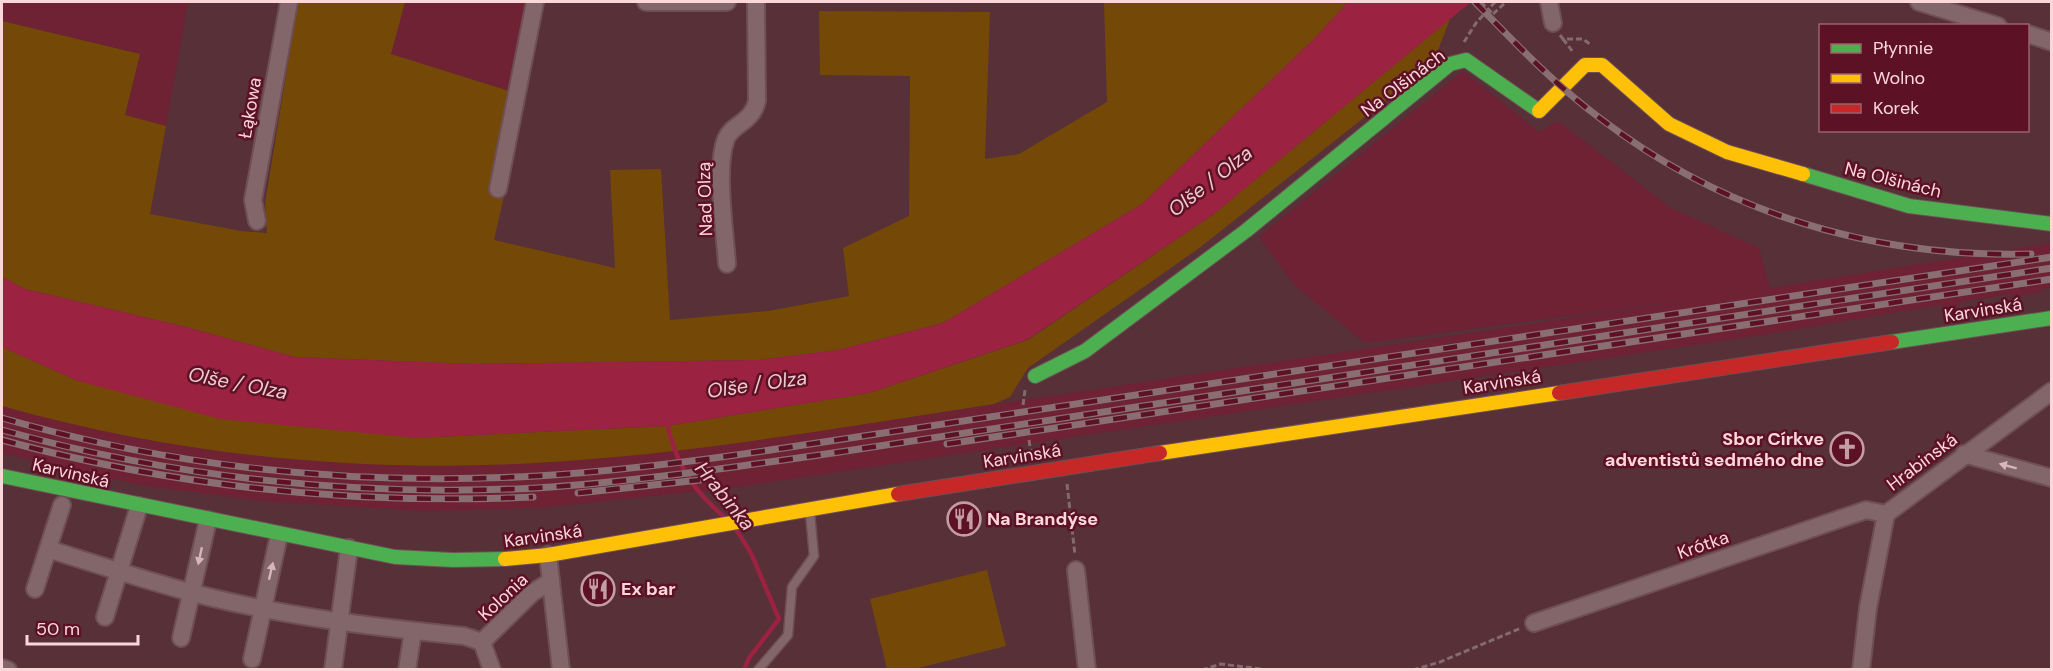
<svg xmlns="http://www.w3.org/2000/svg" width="2053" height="671" viewBox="0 0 2053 671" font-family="'DM Sans',sans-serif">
<rect width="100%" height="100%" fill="#573038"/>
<!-- built -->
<g fill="#6e2233">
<path d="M2,2h186l-22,124 -41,-11 15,-61 -138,-33z"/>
<path d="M405,2h123l-19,89 -118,-37z"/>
<path d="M1463,71l76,61 19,-11 113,87 88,40 11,40 281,-45v44l-9,2 -4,4 -28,4 -1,-3 -48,8 -5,5 -10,1 -7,-3 -158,27 -1044,155 -198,21 -116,3 -162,-10 -121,-16 -138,-32v-47l148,34 114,17 160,9 169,-7 271,-35 833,-125 -332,44 -71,-58 -35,-48z"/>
</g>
<!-- green -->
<g fill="#744908">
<path d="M298,2h107l-14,52 118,37 -18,103 13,2 -10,44 121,28 -5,-98 51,-1 9,151 98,-9 81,-15 -6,-48 66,-32 1,-140 -90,-1 -1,-64 171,1 -5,147 34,-5 88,-52 -3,-100h244l-32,35 -174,167 -199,119 -105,27 -80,10 -286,4 -177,-7 -109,-30 -161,-38 -23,-12v-256l138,33 -15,61 41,11 -16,88 91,17 26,2 -2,-30z"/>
<path d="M1450,19l-17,44 -235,186 -170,119 -18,29 -16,7c-152,23 -305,51 -459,59 -180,10 -360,-8 -533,-57v-59l76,34 338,57 251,-12 202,-33 159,-53 186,-126z"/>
<path d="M987,570l19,76 -92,23h-27l-17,-70z"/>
</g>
<!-- water -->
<path fill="#9c2242" d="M1348,2h123l-257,212 -187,126 -158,53 -202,33 -251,12 -196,-19 -142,-38 -76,-34v-70l23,12 161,38 109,30 177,7 286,-4 80,-10 105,-27 199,-119 174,-167z"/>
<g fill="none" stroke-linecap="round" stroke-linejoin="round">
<!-- stream -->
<g stroke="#9c2242" stroke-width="4.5">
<path d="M666,420c10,43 24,67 57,96"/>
<path d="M737,531l14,22 28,66 -30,39 -5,12"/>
</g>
<defs>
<path id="lane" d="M758,670l30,-35 4,-48 22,-31 -4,-43"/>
<g id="street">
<path d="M646,2h81"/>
<path d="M1549,2l4,21"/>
<path d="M1919,2l79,24"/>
<path d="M2028,34l24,8"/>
<path d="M498,189l37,-187"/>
<path d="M257,221l-4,-21 36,-198"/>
<path d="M727,264c-2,-32 -12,-97 -1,-125 7,-16 26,-16 31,-38l-1,-99"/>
<path d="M1964,454l88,24"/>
<path d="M48,549c48,15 96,31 145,44 88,23 180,34 271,43l18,6 10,28"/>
<path d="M548,555l13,115"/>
<path d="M1076,570l11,100"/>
<path d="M35,589l27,-84"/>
<path d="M105,617l34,-111"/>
<path d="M1534,623l332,-113 20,4"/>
<path d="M181,638l27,-118"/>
<path d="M482,642l50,-49 19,-12"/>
<path d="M252,659l27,-124"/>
<path d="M2,668l6,2"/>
<path d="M333,670l16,-122"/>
<path d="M407,670l6,-39"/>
<path d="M1861,670l7,-62 18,-94 166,-123"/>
</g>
<g id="fast">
<path d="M1803,174l106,32 143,18"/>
<path d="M1892,342l160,-24"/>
<path d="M1035,376l50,-25 162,-121 203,-166 16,-4 73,51"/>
<path d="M2,476l393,81 58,3 52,-1"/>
</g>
<g id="slow">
<path d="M1539,111l46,-46h17l67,59 58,28 76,22"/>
<path d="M1160,453l399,-60"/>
<path d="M505,559l43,-4 350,-61"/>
</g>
<g id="jam">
<path d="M1559,393l333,-51"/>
<path d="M898,494l262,-41"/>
</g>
</defs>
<!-- lane casing -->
<use href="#lane" stroke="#6f4e54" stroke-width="11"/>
<!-- street casing -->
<use href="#street" stroke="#6f4e54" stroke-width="20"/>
<!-- fast casing -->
<use href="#fast" stroke="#6f4e54" stroke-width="16"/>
<!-- slow casing -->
<use href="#slow" stroke="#6f4e54" stroke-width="16"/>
<!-- jam casing -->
<use href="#jam" stroke="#6f4e54" stroke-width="16"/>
<!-- path -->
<g stroke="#84696e" stroke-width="3" stroke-dasharray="6 3" stroke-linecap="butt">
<path d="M1493,14l13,-12"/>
<path d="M1560,35l3,4h20l8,6"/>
<path d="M1563,39l10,13"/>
<path d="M1464,42l12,-19 19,-21"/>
<path d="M1023,405l2,-15"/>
<path d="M1029,440l2,13"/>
<path d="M1067,484l8,71"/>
<path d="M1202,670l19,-6 48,6"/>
<path d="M1413,670l27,-8 81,-34"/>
</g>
<!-- lane -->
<use href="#lane" stroke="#82666a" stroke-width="8"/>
<!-- street -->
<use href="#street" stroke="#82666a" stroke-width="16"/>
<!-- fast -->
<use href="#fast" stroke="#4caf50" stroke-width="14"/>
<!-- slow -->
<use href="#slow" stroke="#ffc107" stroke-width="14"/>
<!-- jam -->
<use href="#jam" stroke="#c62828" stroke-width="14"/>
<defs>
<g id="rail">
<path d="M1475,2c40,41 80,83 126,117 125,95 273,139 430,135"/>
<path d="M2,418c173,50 355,68 535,58 81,-5 160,-15 240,-27l1275,-192"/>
<path d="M2,430c172,48 355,67 534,58 99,-6 198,-21 297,-35l1219,-185"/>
<path d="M2,440c173,47 352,65 531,57"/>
<path d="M947,444l1105,-165"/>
<path d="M578,493l122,-13"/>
</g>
</defs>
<!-- rail casing -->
<use href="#rail" stroke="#896e73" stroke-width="7"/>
<!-- rail -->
<use href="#rail" stroke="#5c1224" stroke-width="4.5" stroke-dasharray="14" stroke-linecap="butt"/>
<!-- path-bridge -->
<path stroke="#84696e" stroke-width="3" stroke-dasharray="6 3" stroke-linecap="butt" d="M1481,2l12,12"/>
</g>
<!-- one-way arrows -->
<defs><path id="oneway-solid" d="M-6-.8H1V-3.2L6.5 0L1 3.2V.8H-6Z" transform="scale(1.5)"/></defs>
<g fill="#d7b5b8">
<use href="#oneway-solid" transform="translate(2008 466) rotate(-165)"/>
<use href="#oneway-solid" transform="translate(200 556) rotate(102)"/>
<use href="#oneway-solid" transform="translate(271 571) rotate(-77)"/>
</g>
<!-- icons -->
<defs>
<symbol id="church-ring" viewBox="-11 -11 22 22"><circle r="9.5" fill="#5c1224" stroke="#c29da1" stroke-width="1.5"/><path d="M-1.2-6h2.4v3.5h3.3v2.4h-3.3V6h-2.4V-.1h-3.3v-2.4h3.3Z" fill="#c29da1"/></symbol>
<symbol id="restaurant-ring" viewBox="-11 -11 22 22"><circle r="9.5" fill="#5c1224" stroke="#c29da1" stroke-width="1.5"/><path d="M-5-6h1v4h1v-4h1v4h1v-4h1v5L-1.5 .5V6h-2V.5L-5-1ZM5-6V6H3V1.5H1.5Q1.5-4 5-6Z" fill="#c29da1"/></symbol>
</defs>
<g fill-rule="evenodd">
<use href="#church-ring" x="1828" y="430" width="38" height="38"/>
<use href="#restaurant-ring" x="945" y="500" width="38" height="38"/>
<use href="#restaurant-ring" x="579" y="570" width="38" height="38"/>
</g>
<g text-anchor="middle" stroke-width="5" stroke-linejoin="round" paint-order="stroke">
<!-- street labels -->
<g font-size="18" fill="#fcd7da" stroke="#5c1224">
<text transform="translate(1403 83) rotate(-37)" y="6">Na Olšinách</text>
<text transform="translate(250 108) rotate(-80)" y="6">Łąkowa</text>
<text transform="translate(1893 180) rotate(14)" y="6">Na Olšinách</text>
<text transform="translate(705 199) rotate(-92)" y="6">Nad Olzą</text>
<text transform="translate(1983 310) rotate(-9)" y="6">Karvinská</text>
<text transform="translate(1502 382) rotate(-9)" y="6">Karvinská</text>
<text transform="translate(1022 456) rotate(-9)" y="6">Karvinská</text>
<text transform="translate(1922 462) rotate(-37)" y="6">Hrabinská</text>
<text transform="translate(71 473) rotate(13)" y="6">Karvinská</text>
<text transform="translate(543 536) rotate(-8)" y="6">Karvinská</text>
<text transform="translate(1703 545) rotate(-19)" y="6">Krótka</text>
<text transform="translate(503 597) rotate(-43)" y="6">Kolonia</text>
</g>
<!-- poi labels -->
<g font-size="18" font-weight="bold" fill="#fcd7da" stroke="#5c1224" text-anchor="start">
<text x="1824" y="445" text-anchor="end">Sbor Církve<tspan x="1824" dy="21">adventistů sedmého dne</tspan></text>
<text x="987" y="525">Na Brandýse</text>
<text x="621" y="595">Ex bar</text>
</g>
<!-- water labels -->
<g font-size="20" font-style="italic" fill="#eecbce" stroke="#5c1224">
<text transform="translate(1210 181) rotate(-38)" y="7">Olše / Olza</text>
<text transform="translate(238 383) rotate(11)" y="7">Olše / Olza</text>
<text transform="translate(757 384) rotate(-8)" y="7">Olše / Olza</text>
<text transform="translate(725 496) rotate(51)" y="7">Hrabinka</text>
</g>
</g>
<!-- border -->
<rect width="2053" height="671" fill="none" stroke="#fcd7da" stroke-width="6"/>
<!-- legend -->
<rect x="1819" y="24" width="210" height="108" fill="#5c1224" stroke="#9c616d" stroke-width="1.5"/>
<rect x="1831" y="44" width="30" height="9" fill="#4caf50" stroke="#9c616d" stroke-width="1.5"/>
<text x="1873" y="54" font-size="18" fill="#fcd7da">Płynnie</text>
<rect x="1831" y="74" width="30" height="9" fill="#ffc107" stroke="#9c616d" stroke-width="1.5"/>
<text x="1873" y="84" font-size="18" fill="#fcd7da">Wolno</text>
<rect x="1831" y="104" width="30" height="9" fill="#c62828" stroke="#9c616d" stroke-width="1.5"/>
<text x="1873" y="114" font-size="18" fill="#fcd7da">Korek</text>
<!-- scale -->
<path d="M27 635v9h111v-9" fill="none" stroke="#fcd7da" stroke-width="3"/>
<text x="36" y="635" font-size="18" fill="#fcd7da" stroke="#5c1224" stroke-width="4.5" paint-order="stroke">50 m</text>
</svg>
